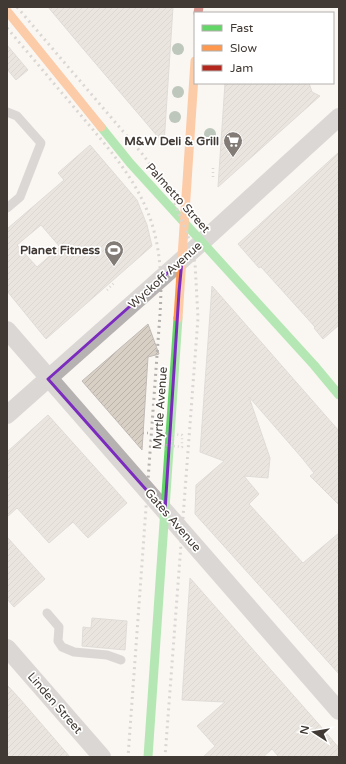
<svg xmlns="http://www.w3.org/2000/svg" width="346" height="764" viewBox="0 0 346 764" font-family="'Varela Round',sans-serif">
<defs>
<pattern id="building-hatch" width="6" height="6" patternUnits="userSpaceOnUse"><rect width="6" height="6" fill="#d8d0c5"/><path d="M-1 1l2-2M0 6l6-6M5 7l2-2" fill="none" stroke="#bbb3aa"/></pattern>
</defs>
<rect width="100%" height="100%" fill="#faf6f2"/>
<!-- building -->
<g fill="url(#building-hatch)" stroke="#c0bbb6" fill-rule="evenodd">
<path d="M48,7h125l-9,137 -85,-100z"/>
<path d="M7,45l21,25 -12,10 -9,-11z"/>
<path d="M225,83h84l3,9 8,4 -102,91z"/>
<path d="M90,145l47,55 10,25 5,21 -106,93 -39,-48v-62l57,-49 -6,-7zM41,225l19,22 -23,20 -20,-22z"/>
<path d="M339,152v173l-16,14 -9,-11 1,-1 -54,-60 -2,1 -21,-24z"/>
<path d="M212,286l127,145v74l-29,-29 4,-3 -12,-15 -53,-61 21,61 -2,20 -24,-2 15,18 -10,10 54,59 36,-30v141l-144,-160 1,-29 28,-24 -24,-9z"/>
<path d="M148,324l11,30 -11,3 -6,93 -60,-69z"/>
<path d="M48,415l79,88 -39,35 -15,-16 -24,21 -32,-35 -10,9v-65z"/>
<path d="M7,537l38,42 -31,28 -7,-8z"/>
<path d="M190,578l133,151 16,19v9h-60l-7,-8 -9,8h-60l12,-11 -18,-20 28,-24 -43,-2z"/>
<path d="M92,618l35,3 -2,29 -43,-4 1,-19 8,1z"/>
<path d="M7,685l13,14 50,58h-63z"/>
</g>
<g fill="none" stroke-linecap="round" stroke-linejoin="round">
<!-- path -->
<g stroke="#b5b2b0" stroke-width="2.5" stroke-dasharray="1 3" stroke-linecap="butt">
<path d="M213,177v-12"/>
<path d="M107,290l8,-8"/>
<path d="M143,433h8"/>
</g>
<!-- lane -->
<g stroke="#b6b2b1" stroke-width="9">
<path d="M7,112l10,4 24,27 -21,54 -13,11"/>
<path d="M47,613l12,14 -1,14 4,6 12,5 33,3 14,5"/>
</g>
<!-- street -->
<g stroke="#b6b2b1" stroke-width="18">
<path d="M7,330l332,381"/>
<path d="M7,415l195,-173 137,-125"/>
<path d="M7,648l95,109"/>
</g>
<!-- fast -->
<g stroke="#63d668" stroke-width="9">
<path d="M101,127l29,36 184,202 25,30"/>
<path d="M148,757l30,-439"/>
</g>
<!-- slow -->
<g stroke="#ff974d" stroke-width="9">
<path d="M7,11l94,116"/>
<path d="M178,318l17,-257"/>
</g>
<!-- jam -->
<path stroke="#b3261e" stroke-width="9" d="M198,13l1,-6"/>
<!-- rail -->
<g stroke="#b4b1ae" stroke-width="3" stroke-dasharray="2 4" stroke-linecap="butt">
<path d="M17,7l127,149 26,37 17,40 8,30 3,55 -33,439"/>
<path d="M7,28c24,28 48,57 72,85 29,35 59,67 73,111 9,29 10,60 8,90l-32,443"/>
</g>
<!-- path-bridge -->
<g stroke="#b5b2b0" stroke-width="2.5" stroke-dasharray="1 3" stroke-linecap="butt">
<path d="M158,433l-1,11 25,3v-12l-20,-2"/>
<path d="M171,446l1,-12"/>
<path d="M165,449l7,-1"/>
</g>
</g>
<!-- trees -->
<g fill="#758f79">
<circle cx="178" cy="49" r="6"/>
<circle cx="178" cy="92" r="6"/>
<circle cx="175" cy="117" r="6"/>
<circle cx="210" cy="134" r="6"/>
</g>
<!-- marked area -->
<path d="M0 0H346V764H0ZM182,260l-3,32 -14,219 -117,-132z" fill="#faf6f2" fill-opacity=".55" fill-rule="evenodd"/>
<path fill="none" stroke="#7b2cbf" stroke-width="3" stroke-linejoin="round" d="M182,260l-3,32 -14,219 -117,-132z"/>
<!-- icons -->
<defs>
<symbol id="supermarket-pin" viewBox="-11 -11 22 30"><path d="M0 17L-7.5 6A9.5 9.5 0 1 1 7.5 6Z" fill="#827b76" stroke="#fff"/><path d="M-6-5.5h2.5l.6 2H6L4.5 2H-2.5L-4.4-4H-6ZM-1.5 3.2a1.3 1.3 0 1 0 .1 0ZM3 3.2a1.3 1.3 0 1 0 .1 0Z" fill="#fff"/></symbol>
<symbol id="stadium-pin" viewBox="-11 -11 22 30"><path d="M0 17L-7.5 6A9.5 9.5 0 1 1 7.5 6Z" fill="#827b76" stroke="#fff"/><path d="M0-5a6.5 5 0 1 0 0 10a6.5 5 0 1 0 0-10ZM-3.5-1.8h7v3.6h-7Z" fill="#fff"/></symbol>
</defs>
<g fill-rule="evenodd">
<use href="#supermarket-pin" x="222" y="130" width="22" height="30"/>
<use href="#stadium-pin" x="103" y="239" width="22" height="30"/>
</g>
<g text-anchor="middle" stroke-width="3.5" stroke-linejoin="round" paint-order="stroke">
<!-- poi labels -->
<g font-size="12" font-weight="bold" fill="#413933" stroke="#fff" text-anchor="end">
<text x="219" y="145">M&amp;W Deli &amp; Grill</text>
<text x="100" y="254">Planet Fitness</text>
</g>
<!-- street labels -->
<g font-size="12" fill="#413933" stroke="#fff">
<text transform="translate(178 198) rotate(48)" y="4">Palmetto Street</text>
<text transform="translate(165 275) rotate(-42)" y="4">Wyckoff Avenue</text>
<text transform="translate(160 408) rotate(-86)" y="4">Myrtle Avenue</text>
<text transform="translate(173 520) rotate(49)" y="4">Gates Avenue</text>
<text transform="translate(55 703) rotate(49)" y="4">Linden Street</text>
</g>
</g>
<!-- border -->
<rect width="346" height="764" fill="none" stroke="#413933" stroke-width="16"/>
<!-- legend -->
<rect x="194" y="12" width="140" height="72" fill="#ffffff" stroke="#b3b0ad"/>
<rect x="202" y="25" width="20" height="6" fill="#63d668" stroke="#b3b0ad"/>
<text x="230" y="32" font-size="12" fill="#413933">Fast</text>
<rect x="202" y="45" width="20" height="6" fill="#ff974d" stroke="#b3b0ad"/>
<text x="230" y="52" font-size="12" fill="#413933">Slow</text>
<rect x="202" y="65" width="20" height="6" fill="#b3261e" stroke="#b3b0ad"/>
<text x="230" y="72" font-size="12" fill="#413933">Jam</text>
<!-- north arrow -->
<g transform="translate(314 732) rotate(282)" stroke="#ffffff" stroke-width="3" paint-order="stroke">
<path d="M0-3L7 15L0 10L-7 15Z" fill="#413933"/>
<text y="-6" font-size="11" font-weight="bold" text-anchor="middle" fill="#413933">N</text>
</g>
</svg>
